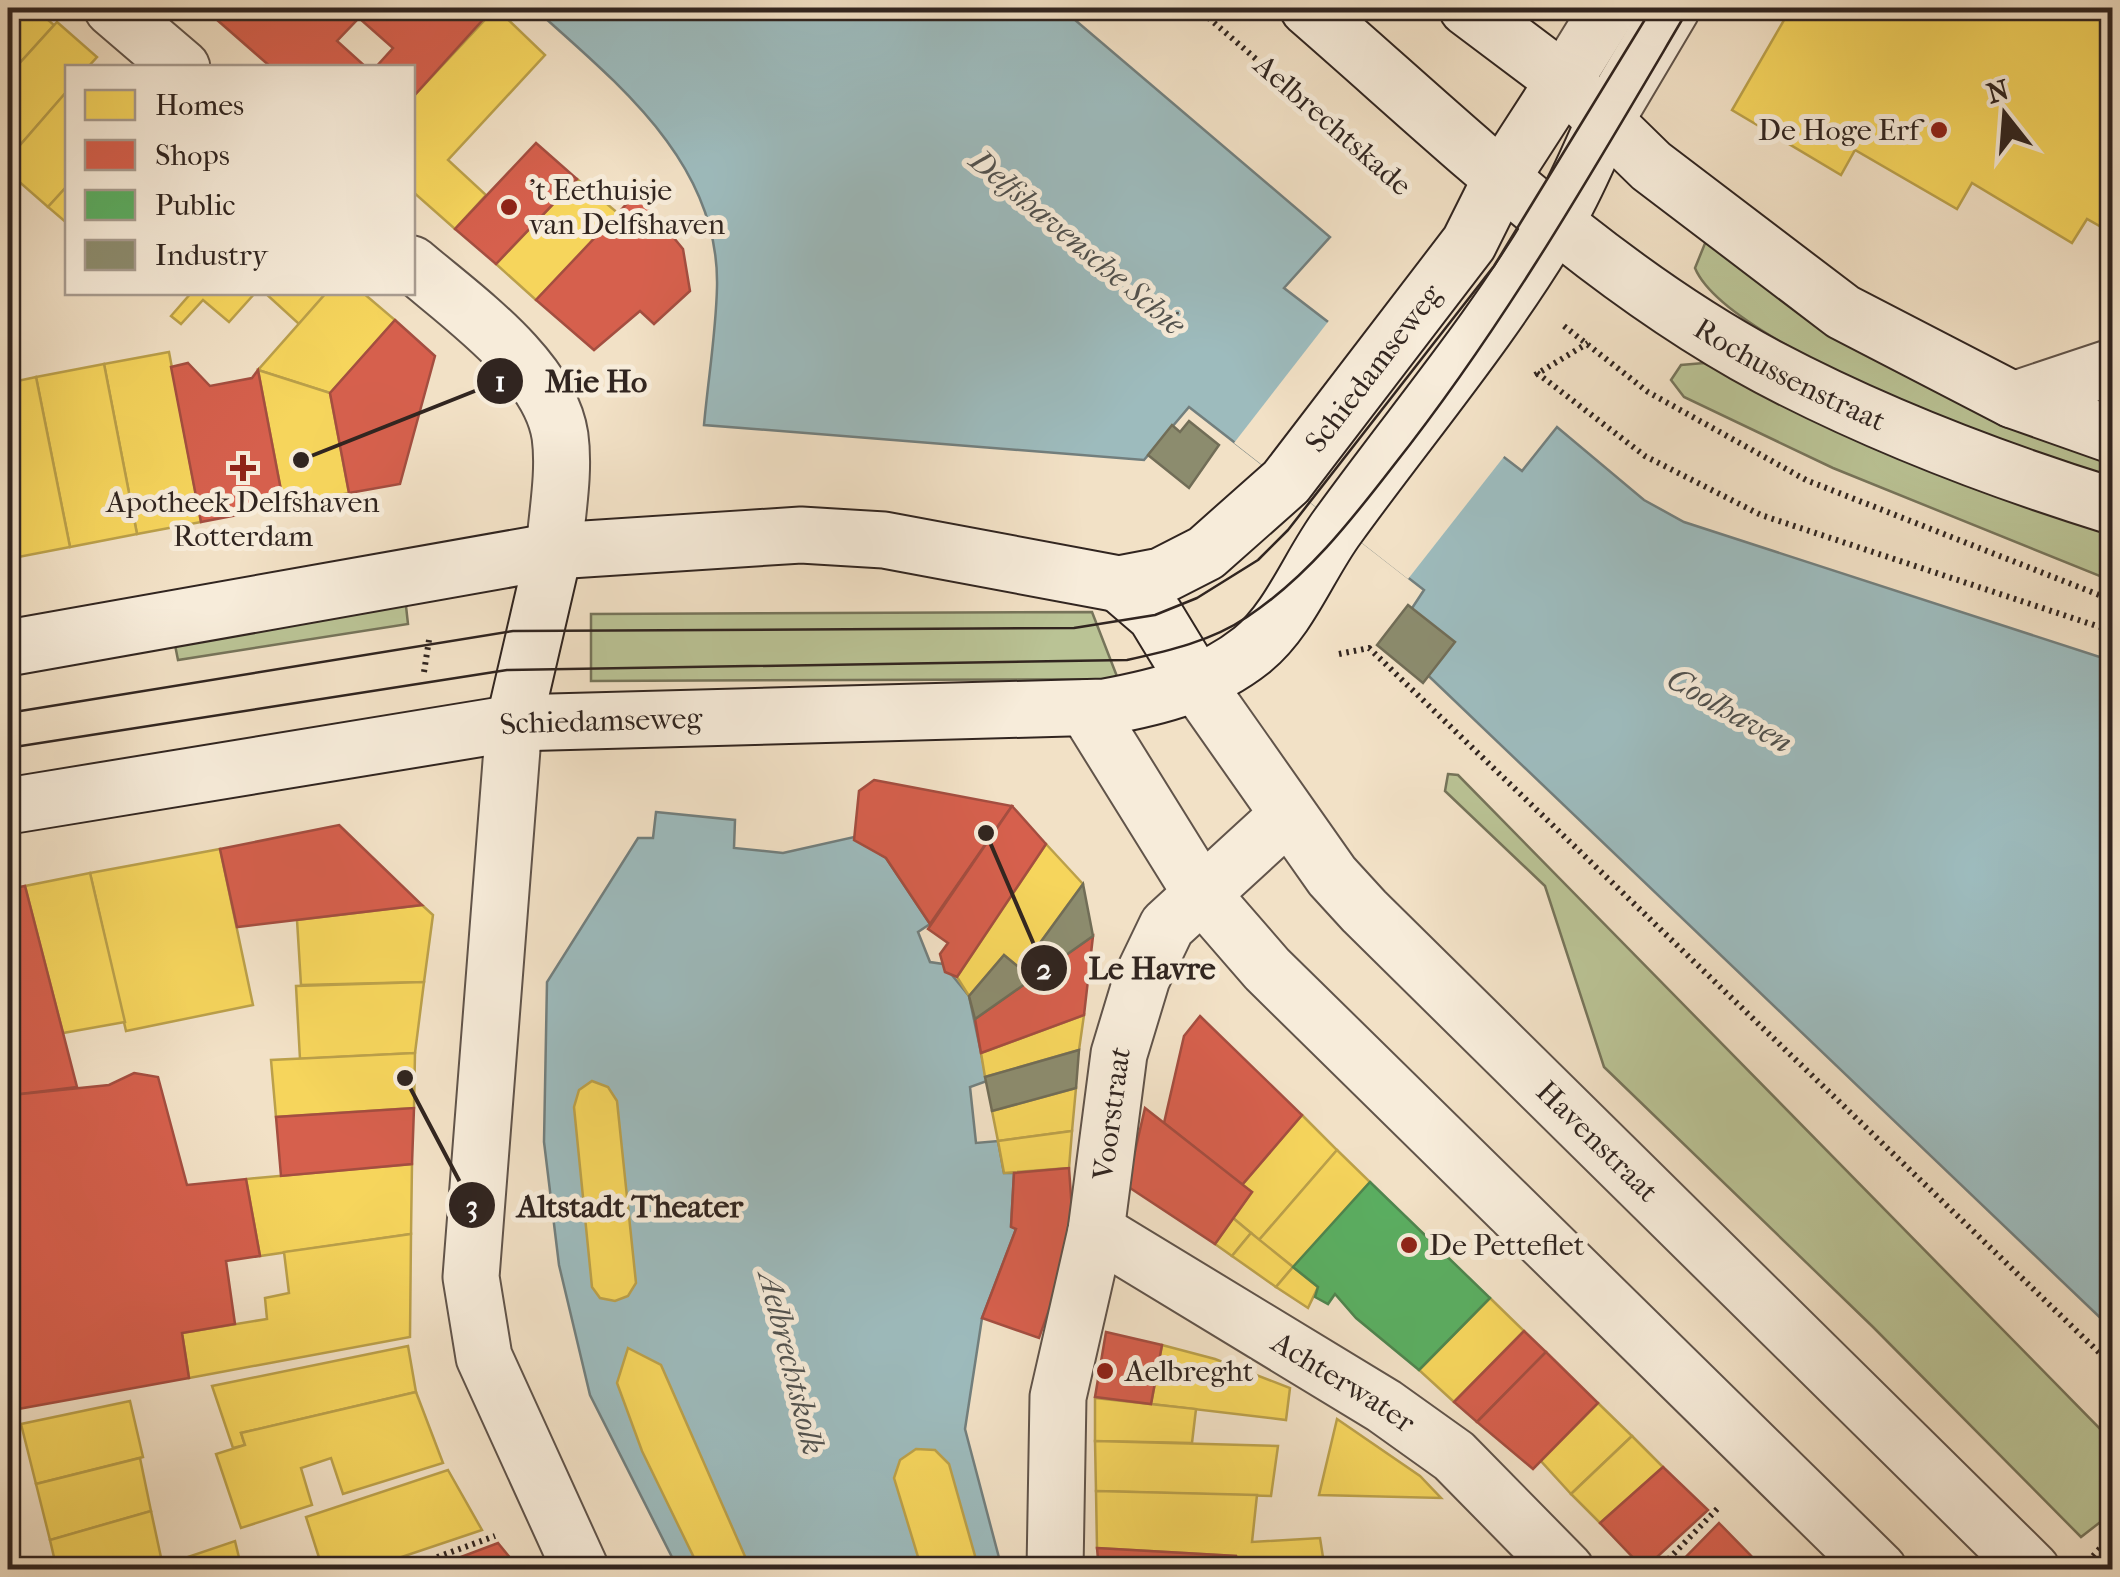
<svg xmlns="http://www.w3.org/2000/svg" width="2120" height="1577" viewBox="0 0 2120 1577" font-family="'IM FELL French Canon',serif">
<rect width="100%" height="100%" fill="#f2e1c6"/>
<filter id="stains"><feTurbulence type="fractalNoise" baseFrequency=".002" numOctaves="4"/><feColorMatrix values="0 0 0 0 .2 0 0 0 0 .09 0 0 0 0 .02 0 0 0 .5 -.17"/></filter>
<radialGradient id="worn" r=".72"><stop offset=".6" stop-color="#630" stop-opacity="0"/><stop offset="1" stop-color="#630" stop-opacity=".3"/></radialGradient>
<!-- green -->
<g fill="#bac395" stroke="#76745a" stroke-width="2.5">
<path d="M1708,236l404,224v23c-83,-26 -386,-139 -417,-215z"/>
<path d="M1704,363l148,68 260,100v50l-279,-113 -149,-71 -13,-17 10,-15z"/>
<path d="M392,603l14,3 2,18 -230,36 -3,-15z"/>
<path d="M1092,612l26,67 -527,2v-67z"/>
<path d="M1448,774l10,1 654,666v72l-31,24 -208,-210 -269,-260 -59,-181 -100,-95z"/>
</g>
<!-- water -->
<g fill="#9dbbbd" stroke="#727f7e" stroke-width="2.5">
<path d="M534,8h527l269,229 -46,51 238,183 35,-44 87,73 40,22 428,139v668l-721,-689 33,-50 -235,-183 -45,53 -440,-35c4,-45 12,-92 13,-138 3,-124 -100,-204 -183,-279z"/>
<path d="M656,812l79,8 -1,28 49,5 71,-16 32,21 44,66 -12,8 12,30 13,2 26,32 18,85 -17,6 6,56 22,-2 6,32h10l-3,53 5,3 -34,89 -17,111 37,140h-324l-88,-174 -31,-130 -15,-123 3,-160 91,-144h15z"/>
</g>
<!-- pier -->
<path fill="#f2e1c6" d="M1331,318l175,136 -98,125 -174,-136z"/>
<!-- homes -->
<g fill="#f6d55c" stroke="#bba04a" stroke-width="2.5">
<path d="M11,8h23l20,17 -46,51v-64z"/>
<path d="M496,8l49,47 -97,105 38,35 -31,34 -43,-38v-93z"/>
<path d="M1791,8h297l24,14v211l-25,-14 -15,24 -100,-60 -15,26 -102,-59 -14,25 -109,-65z"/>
<path d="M57,22l40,35 -10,11h-19v22l-60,69v-83z"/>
<path d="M68,90v95l-20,22 -40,-35v-13z"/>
<path d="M577,179l42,35 -83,86 -40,-36z"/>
<path d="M68,185v39l-20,-17z"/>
<path d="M192,292h64l-27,30 -26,-22 -22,24 -10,-8z"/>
<path d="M264,292h63l-28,32z"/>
<path d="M327,292h35l33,28 -65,73 -72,-23z"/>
<path d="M169,352l32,170 -64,12 -33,-170z"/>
<path d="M104,364l33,170 -67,13 -34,-170z"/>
<path d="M258,370l72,23 19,100 -65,13z"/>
<path d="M36,377l34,170 -62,12v-176z"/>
<path d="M1046,844l37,40 -62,85 -17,-14 -35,41 -12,-19z"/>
<path d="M220,849l33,156 -127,26 -36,-158z"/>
<path d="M90,873l35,149 -62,11 -38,-147z"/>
<path d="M422,905l11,10 -9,67 -123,3 -4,-65z"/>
<path d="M424,982l-9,71 -115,6 -4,-73z"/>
<path d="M1084,1015l-5,35 -94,27 -4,-24z"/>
<path d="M415,1053l-1,55 -138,9 -5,-57z"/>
<path d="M592,1081l16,6 9,14 19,182 -8,13 -13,5 -15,-3 -8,-11 -18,-180 5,-17z"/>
<path d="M1076,1088l-4,43 -74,10 -6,-30z"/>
<path d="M1302,1115l35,35 -78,90 -26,-22 19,-26 -10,-7z"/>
<path d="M1072,1131l-3,37 -65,5 -6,-32z"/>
<path d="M1337,1150l33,32 -77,85 -34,-27z"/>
<path d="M412,1164l-1,70 -151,22 -14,-77z"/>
<path d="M1233,1218l18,15 -19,23 -17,-12z"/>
<path d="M1251,1233l42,34 -17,20 -44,-31z"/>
<path d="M411,1234l-1,103 -221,41 -7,-45 85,-14 -2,-21 24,-5 -5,-41z"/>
<path d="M1293,1267l25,20 -10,21 -32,-21z"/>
<path d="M1490,1298l34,33 -70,71 -35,-32z"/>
<path d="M1162,1345l53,14 75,29 -4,32 -135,-16z"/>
<path d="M408,1346l8,46 -175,41 4,12 -12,3 -21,-62z"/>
<path d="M628,1348l33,17 86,196 -2,9h-45l-58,-119 -25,-68z"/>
<path d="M416,1392l27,71 -100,31 -12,-36 -30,10 11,37 -71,23 -25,-74 29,-9 -4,-12z"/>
<path d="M1095,1398l101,11 -4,34 -97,-2z"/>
<path d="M130,1401l13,56 -107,27 -15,-60z"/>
<path d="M1598,1403l34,33 -61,58 -31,-34z"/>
<path d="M1337,1419l83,57 21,22 -122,-3z"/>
<path d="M1632,1436l31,31 -63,56 -29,-29z"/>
<path d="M1095,1441l183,5 -7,50 -175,-5z"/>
<path d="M916,1449l19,1 14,14 30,106h-57l-28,-92 6,-18z"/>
<path d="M140,1458l11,53 -101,29 -14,-56z"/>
<path d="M448,1470l34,60 -119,40h-40l-17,-53z"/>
<path d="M1096,1491l161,4 -5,47 68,-4 5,32h-87l-2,-14 -139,-8z"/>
<path d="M151,1511l11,51 -21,8h-84l-7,-30z"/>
<path d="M235,1541l7,29h-70l-2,-7z"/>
</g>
<!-- shops -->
<g fill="#d6604d" stroke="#a44e40" stroke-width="2.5">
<path d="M213,8h270l5,6 -76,84v-30h-37l18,-20 -34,-30 -22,23 30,27h-95l-64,-56z"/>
<path d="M536,143l41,36 -81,85 -41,-35z"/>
<path d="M637,193l46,56 7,42 -36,33 -14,-13 -46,39 -58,-50z"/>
<path d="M395,320l40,36 -35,128 -51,9 -19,-100z"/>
<path d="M188,363l22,23 42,-8 6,-8 26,136 -83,16 -30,-155z"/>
<path d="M874,780l138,26 -82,118 -44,-66 -32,-18 5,-49z"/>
<path d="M1012,806l34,38 -89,133 -12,-5 -5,-18 8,-11 -20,-14z"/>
<path d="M339,825l83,80 -185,22 -17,-78z"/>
<path d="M25,886l52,201 -65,8 -4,-16v-190z"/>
<path d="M1093,936l-9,79 -103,38 -6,-34z"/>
<path d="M1200,1016l102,99 -60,70 -78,-62 20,-87z"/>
<path d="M134,1073l24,4 29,108 59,-6 14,77 -34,5 9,63 -53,9 7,45 -171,31 -10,-43v-275l4,4 97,-10z"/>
<path d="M414,1108l-2,56 -131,12 -5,-59z"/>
<path d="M1145,1108l107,84 -37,52 -88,-58z"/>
<path d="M1069,1168l5,72 -35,98 -57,-20 34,-89 -5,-2 3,-54z"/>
<path d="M1524,1331l22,21 -69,70 -23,-20z"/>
<path d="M1106,1332l56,13 -11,59 -56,-7z"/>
<path d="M1546,1352l52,51 -65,66 -56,-47z"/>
<path d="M1663,1467l45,43 -64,59 -44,-46z"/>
<path d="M1719,1523l41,42 -5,5h-82z"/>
<path d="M498,1543l22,27h-60l-2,-12z"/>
<path d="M1097,1548l139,8 2,14h-139z"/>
</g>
<!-- public -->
<path fill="#5aae61" stroke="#4e854e" stroke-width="2.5" d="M1370,1182l120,116 -71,72 -63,-52 -21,-24 -7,10 -13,-7 3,-10 -25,-20z"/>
<!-- industry -->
<g fill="#8c8c6e" stroke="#716d57" stroke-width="2.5">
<path d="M1189,421l30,24 -30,43 -41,-33 24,-30 8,7z"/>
<path d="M1408,605l47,37 -32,41 -46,-38z"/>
<path d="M1083,884l10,52 -118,83 -6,-23 35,-41 17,14z"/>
<path d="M1079,1050l-3,38 -84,23 -7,-34z"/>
</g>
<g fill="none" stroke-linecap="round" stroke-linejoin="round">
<defs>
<g id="street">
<path d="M112,8l70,60"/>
<path d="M1564,81l45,-73"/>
<path d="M1605,121l67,-113"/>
<path d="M412,264c50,43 138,104 148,172 5,36 -3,78 -6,115"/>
<path d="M2013,400l99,-33"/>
<path id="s1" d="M1197,684l135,192 32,35 668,659"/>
<path d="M1086,708l115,185 66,76 612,601"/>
<path d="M514,723l-43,554 13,80 97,213"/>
<path id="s2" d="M1096,1231l288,175 70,50 112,114"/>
<path id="s3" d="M1055,1570l3,-173 38,-166 23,-177 23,-76 25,-52 121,-111"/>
</g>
<g id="secondary">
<path id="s4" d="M1308,8c145,126 288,267 460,359 108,57 228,103 344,139"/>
<path d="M1467,8l97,73 87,85 192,146 170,88 99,35"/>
<path d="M1119,584l36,31 42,69"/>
<path id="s5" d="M8,648l546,-97 247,-16 83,5 235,44 42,-8 45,-23 80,-71 183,-239 33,-66 62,-96"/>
<path d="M514,723l40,-172"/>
<path id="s6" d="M8,806l506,-83 591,-16c54,-10 103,-22 147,-57 38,-31 57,-85 86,-124 73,-101 154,-196 217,-303 20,-32 34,-68 50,-102"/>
</g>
</defs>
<!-- street casing -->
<use href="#street" stroke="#61544a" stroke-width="59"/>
<!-- secondary casing -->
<use href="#secondary" stroke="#312520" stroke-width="59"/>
<!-- path -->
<g stroke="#312520" stroke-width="6" stroke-dasharray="2.5 5" stroke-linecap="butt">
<path d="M1197,8l154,133"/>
<path d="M1564,326l84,66 158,88 306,120"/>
<path d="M1537,373l108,83 116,59 351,116"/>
<path d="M1535,375l53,-32"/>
<path d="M1339,654l30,-6 743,717"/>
<path d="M424,672l5,-32"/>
<path d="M2093,1556l19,-21"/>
<path d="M402,1570l93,-34"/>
<path d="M1658,1570l62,-64"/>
</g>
<!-- street -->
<use href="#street" stroke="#f7ecda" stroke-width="55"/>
<!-- secondary -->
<use href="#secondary" stroke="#f7ecda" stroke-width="55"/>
<!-- tram -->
<g stroke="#312520" stroke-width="2.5">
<path d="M8,713l505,-82 561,-3 81,-13 42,-17 61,-38 30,-30 206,-264 158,-258"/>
<path d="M8,748l499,-78 620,-10c41,-9 85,-19 120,-43 60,-40 103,-95 147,-152 113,-143 203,-301 295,-457"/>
</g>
</g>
<!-- markers -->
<g fill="#8f2418" stroke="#f7ecda" stroke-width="4">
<circle cx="1939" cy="130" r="10"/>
<circle cx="509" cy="207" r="10"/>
<path d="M238 453h10v10h10v10h-10v10h-10v-10h-10v-10h10z"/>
<circle cx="1409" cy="1245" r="10"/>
<circle cx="1105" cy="1371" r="10"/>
</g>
<g text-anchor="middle" stroke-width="10" stroke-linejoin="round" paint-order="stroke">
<!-- street labels -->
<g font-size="30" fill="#312520" stroke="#f7ecda">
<text transform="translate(1333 125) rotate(41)" y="10">Aelbrechtskade</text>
<text dy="10" stroke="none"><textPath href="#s5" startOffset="1468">Schiedamseweg</textPath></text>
<text dy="10" stroke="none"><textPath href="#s4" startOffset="608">Rochussenstraat</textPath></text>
<text dy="10" stroke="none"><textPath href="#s6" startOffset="600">Schiedamseweg</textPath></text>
<text dy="10" stroke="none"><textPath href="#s3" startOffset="462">Voorstraat</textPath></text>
<text dy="10" stroke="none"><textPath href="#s1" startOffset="610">Havenstraat</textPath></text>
<text dy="10" stroke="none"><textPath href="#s2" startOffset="290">Achterwater</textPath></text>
</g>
<!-- poi labels -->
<g font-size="30" fill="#312520" stroke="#f7ecda" text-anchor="start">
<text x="1919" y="140" text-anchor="end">De Hoge Erf</text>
<text x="529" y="200">'t Eethuisje<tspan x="529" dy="34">van Delfshaven</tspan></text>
<text x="243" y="512" text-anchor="middle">Apotheek Delfshaven<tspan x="243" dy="34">Rotterdam</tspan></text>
<text x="1429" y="1255">De Petteflet</text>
<text x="1125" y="1381">Aelbreght</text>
</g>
<!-- water labels -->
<g font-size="32" font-style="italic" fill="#51524f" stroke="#f7ecda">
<text transform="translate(1078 242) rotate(40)" y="11">Delfshavensche Schie</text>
<text transform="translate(1730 710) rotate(30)" y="11">Coolhaven</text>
<text transform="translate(792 1363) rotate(76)" y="11">Aelbrechtskolk</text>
</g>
</g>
<!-- callouts -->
<path fill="none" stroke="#312520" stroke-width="4" d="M301 460L500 381M986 833L1044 968M405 1078L472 1205"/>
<g fill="#312520" stroke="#f7ecda" stroke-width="4">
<circle cx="301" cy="460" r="10"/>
<circle cx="986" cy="833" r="10"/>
<circle cx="405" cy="1078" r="10"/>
<circle cx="500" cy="381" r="25"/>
<circle cx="1044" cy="968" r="25"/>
<circle cx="472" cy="1205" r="25"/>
</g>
<g font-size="30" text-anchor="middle" font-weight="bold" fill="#fff">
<text x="500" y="391">1</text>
<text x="1044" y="979">2</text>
<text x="472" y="1216">3</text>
</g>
<g font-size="32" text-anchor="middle" font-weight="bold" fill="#312520" stroke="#f7ecda" stroke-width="10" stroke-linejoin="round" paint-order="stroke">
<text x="596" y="392">Mie Ho</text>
<text x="1152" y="979">Le Havre</text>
<text x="630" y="1217">Altstadt Theater</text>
</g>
<!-- margin -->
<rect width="2120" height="1577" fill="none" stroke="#f2e1c6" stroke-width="40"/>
<rect x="10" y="10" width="2100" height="1557" fill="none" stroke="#312520" stroke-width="5"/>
<rect x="20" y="20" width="2080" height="1537" fill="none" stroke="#312520" stroke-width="2.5"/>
<!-- legend -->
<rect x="65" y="65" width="350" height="230" fill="#f7ecda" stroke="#a89c90" stroke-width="2.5"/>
<rect x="85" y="90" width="50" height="30" fill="#f6d55c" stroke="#a89c90" stroke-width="2.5"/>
<text x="155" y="115" font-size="30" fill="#312520">Homes</text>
<rect x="85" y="140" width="50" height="30" fill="#d6604d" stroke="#a89c90" stroke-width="2.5"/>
<text x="155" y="165" font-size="30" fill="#312520">Shops</text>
<rect x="85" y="190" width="50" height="30" fill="#5aae61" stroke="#a89c90" stroke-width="2.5"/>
<text x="155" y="215" font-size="30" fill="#312520">Public</text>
<rect x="85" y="240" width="50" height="30" fill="#8c8c6e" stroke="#a89c90" stroke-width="2.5"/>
<text x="155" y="265" font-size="30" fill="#312520">Industry</text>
<!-- north arrow -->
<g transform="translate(2005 115) rotate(343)" stroke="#f7ecda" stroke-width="8" paint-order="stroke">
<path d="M0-8L18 38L0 25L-18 38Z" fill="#312520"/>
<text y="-15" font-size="28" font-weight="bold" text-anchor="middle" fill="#312520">N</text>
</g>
<rect width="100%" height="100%" filter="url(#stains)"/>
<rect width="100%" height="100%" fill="url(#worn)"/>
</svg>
